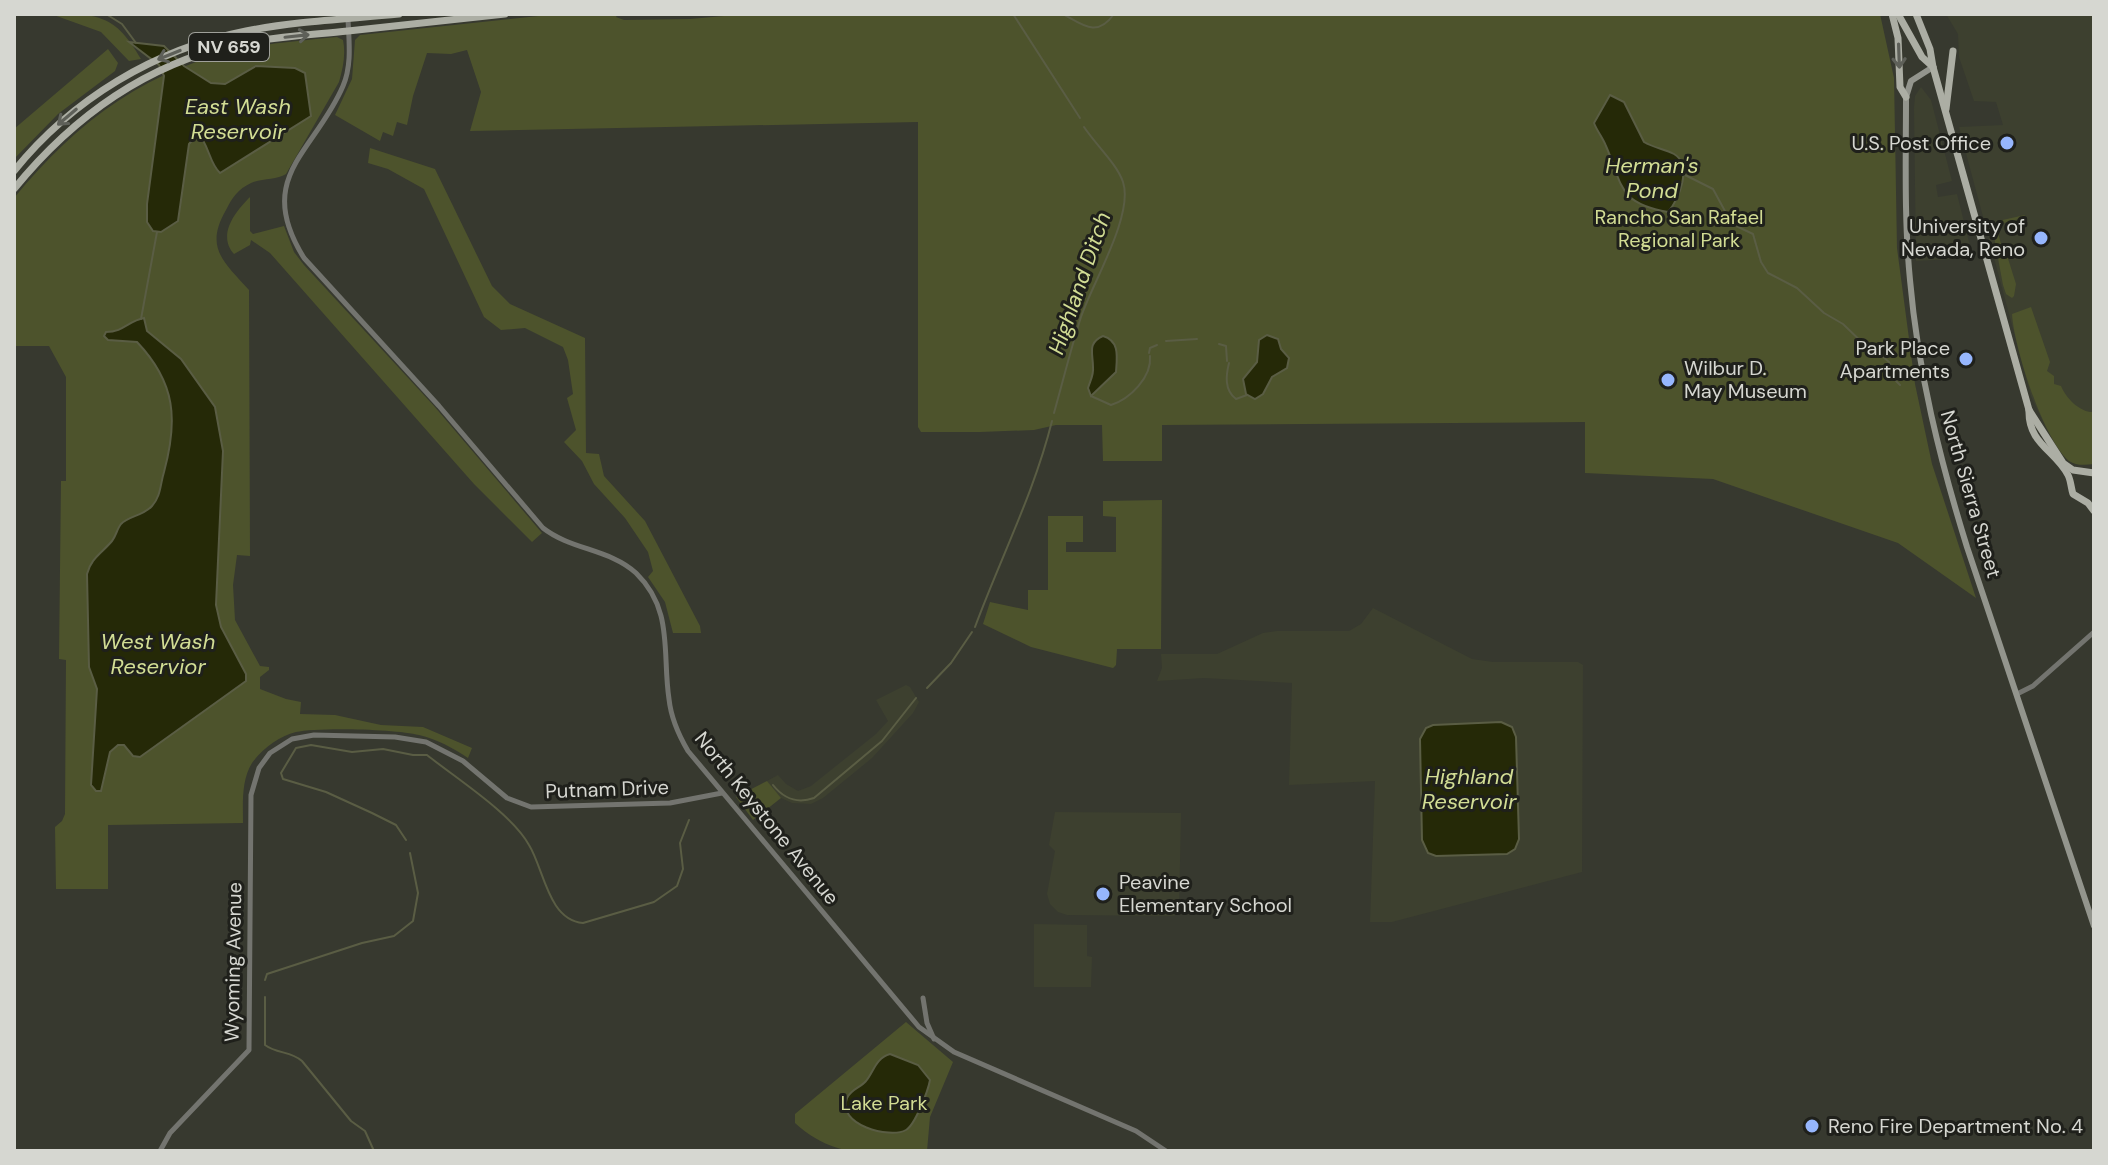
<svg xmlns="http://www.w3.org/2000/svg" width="2108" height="1165" viewBox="0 0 2108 1165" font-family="'DM Sans',sans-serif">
<rect width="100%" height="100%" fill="#37392f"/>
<!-- built -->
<g fill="#3d402f">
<path d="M1946,14h148v450h-15l-11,-4 -22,-32 -15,-32 -72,-269 44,-2 -7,-23 -22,-1 -15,-44 -1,-23z"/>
<path d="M1921,87l10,13 21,81 -16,4 2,12 19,-3 16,64 -57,3 -2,-153 1,-12z"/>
<path d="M1373,608l99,51 21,3h85l5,3 -1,207 -190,50h-22l5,-141 -86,4 3,-102 -88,-5 -47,3 5,-13 -1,-14h56l46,-21 14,-2h72l12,-7z"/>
<path d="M906,685l4,2 9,15 -6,11 -41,45 -49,40 -12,6 -19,-1 -11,-5 -9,-9 -5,-8 11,-6 8,9 12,7 13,-5 65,-52 12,-13 -12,-21z"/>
<path d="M1055,812l126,1 -2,99 -5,4 -107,-1 -9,-3 -8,-8 -3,-10 8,-43 -6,-6z"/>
<path d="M1034,924l53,1v31l5,1 -1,30h-57z"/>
</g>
<!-- green -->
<g fill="#4d532c">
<path d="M51,14c47,0 64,0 90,45l-12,2 -28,-29z"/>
<path d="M557,14h61l-2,3 8,3 66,-1 56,-5h1134l14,64 3,170 18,136 17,80 44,134 -78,-55 -185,-64 -128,-6v-51l-423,3v36h-59l-1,-36h-46l-22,5 -54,2h-59l-3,-5v-305l-448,9 11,-39 -14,-42 -16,4 -24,-1 -14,43 -6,29 -10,-3 -4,14 -10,-4 -3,9 -45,-26 17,-36 3,-39 5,-5z"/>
<path d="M337,37l6,3c3,14 0,28 -4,42l-53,92c-9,6 -24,4 -35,9 -13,6 -19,15 -25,27 -22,38 -2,52 23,80l1,266 -13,-1 -4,30 2,35 25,46 9,1v3l-9,7v12l26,10 15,3 -1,12 35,1 46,10 42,2 49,21 -4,10c-15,-10 -31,-19 -49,-23 -22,-6 -102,-8 -123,-3 -17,4 -34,17 -44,31 -11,18 -9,41 -9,60l-135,2v64h-52l-1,-62 7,-6 3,-7 1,-154 -7,-1 2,-178h5v-104l-17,-31h-35v-148c65,-79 135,-131 238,-151 28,-5 57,-7 85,-10z"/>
<path d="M108,49l10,14 -3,8 -57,43 -44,45v-30z"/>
<path d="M370,148l65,21 57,117 18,18 75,34 1,115 13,1 5,22 41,45 55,105 1,7h-28l-8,-31 -17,-25 5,-6 -5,-19 -23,-34 -31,-34 -12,-23 -18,-19 12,-12 -9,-32 6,-4 -5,-34 -5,-13 -38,-19 -24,2 -17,-13 -60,-128 -36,-20 -20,-6z"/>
<path d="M250,197v34l3,3 31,-8 10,26 10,13 130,141 108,127 -10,9 -58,-58 -204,-231 -19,-13 -1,5 -16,9c-17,-19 1,-42 16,-57z"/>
<path d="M2025,215l-2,3 -27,7 5,19 8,-1 1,4 -5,2 11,35 -2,12 -2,2 -6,-4 -3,-9 -11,-59 6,-5z"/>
<path d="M2031,307l19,55 -3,9 7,5v8l7,2c5,12 19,27 33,26v52c-8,1 -18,2 -25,-3 -26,-22 -55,-114 -57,-147z"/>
<path d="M1162,500l-1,149h-44l-1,16 -3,3 -82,-21 -48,-23 7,-22 38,8v-20h20v-74h35v26h-17v10h50v-35l-13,-1v-15z"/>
<path d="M767,781l14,17 -28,22 -17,-23z"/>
<path d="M906,1022l47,40 -23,55 -3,34c-54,0 -89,11 -132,-28v-9z"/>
</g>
<!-- water -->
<g fill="#252907" stroke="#5a5d44" stroke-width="2">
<path d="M129,42l35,4 20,20 27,17 14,1 31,-18 39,2 10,5 6,43 -91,57c-11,-10 -11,-29 -22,-39l-9,10 -11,77 -17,11 -8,-1 -6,-9v-18l17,-128 -5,-11z"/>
<path d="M1610,95l14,7 20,40c10,6 21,7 30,12 19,11 5,46 -6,58 -51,-9 -45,-27 -62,-66 -3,-8 -9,-15 -12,-23z"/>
<path d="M144,318l3,13 34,28 34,48 8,44 -7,154 5,22 25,47v7l-106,76 -7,-1 -9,-11h-6l-8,7 -9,39h-5l-5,-6 6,-96 -8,-22 -2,-93c4,-16 15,-21 25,-33 4,-5 5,-12 9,-17 7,-8 22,-8 31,-18 9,-10 8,-21 12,-34 14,-52 12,-89 -27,-130l-29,-2 -4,-4 2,-4c18,0 22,-11 38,-14z"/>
<path d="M1267,335l11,4 3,10 8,9 -2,10 -15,9 -9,17 -8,5 -9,-5 -3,-15 14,-17 2,-22z"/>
<path d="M1103,336c17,5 14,21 13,36l-25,24 -3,-8c2,-7 6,-13 5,-21 0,-14 -6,-24 10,-31z"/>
<path d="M1501,722l11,5 4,10 3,102 -4,10 -8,5 -71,2 -8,-3 -6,-13 -2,-101 6,-11 7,-3z"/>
<path d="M890,1054l28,11 12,15c-2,11 -15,45 -24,50 -16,9 -70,-5 -59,-32 4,-9 13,-10 19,-17 8,-10 10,-23 24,-27z"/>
</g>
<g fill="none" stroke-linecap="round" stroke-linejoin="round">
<!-- stream -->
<g stroke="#5a5d44" stroke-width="2">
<path d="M106,14l16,10 14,19"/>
<path d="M1013,14l67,104"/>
<path d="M1063,14c20,11 34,24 51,0"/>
<path d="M1683,174l30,15 19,35 21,10 8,28 7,11 29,15 27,25 19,11 26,25 13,7 7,6 7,19 4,4"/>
<path d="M141,319l16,-87"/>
<path d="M1166,341l31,-2"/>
<path d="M1219,344l7,2 1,15"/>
<path d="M1149,353l1,-5 7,-3"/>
<path d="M1229,363c-3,12 -5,27 7,36l11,-4"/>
<path d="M1091,396l20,9c19,-6 41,-28 39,-49"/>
<path d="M1054,413c9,-32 17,-65 27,-96 11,-33 53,-102 42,-135 -6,-18 -27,-37 -39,-55"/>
<path d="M975,627c26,-70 59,-134 77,-206"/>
<path d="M927,688l24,-25 21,-31"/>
<path d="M773,785c11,14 24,19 41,13l68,-57 34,-43"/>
<path d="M406,840l-10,-15 -24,-12 -46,-21 -43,-13 -2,-6 15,-25 15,-3 41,7 31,-3 30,6h14c30,24 84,58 102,90 15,24 19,75 54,78l71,-21 23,-16 6,-17 -3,-26 9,-23"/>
<path d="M265,980l2,-6 95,-31 32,-7 19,-15 5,-28 -8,-40"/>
<path d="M265,997v48c12,9 26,6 37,16l49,60 14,10 9,20"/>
</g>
<!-- tertiary -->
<g stroke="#73746f" stroke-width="5">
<path d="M348,19c1,23 4,46 -5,67 -28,66 -90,91 -39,172l135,148 104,122c28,22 67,21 93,45 38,37 26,80 33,126 2,19 9,35 19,52l231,276 35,25 182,79 30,20"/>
<path d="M2017,694l16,-8 61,-54"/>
<path d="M923,998l4,25 7,16"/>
<path d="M160,1151l10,-18 79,-83 2,-255 8,-27 11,-15 22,-14 22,-4 81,2 31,5 37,19 44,37 24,9 139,-4 52,-10"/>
</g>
<!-- secondary -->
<path stroke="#93958d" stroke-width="6" d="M1933,67l-22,14 -5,16c0,60 -2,122 4,183 8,92 30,180 57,267l127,379"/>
<!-- primary -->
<g stroke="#acaea4" stroke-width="7">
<path d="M1892,14l6,24 2,49 6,10"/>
<path d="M1898,14l24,43 11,10"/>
<path d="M1916,14l14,35 3,18 96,343c-1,34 26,40 39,65 3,6 3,13 5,19l15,9 6,8"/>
<path d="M1946,109l7,-58"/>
<path d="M14,171c58,-72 141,-122 232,-140 50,-10 102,-12 153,-17"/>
<path d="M14,189c57,-70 129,-123 219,-144 38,-8 77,-10 115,-14 52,-6 105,-11 157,-17"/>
<path d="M2029,410l34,53 10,7 21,3"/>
</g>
</g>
<!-- one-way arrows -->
<defs><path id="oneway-shaft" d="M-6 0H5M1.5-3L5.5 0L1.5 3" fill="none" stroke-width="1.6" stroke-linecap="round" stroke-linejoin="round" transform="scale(2)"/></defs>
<g stroke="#5e6059">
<use href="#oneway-shaft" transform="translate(297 36) rotate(-6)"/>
<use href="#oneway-shaft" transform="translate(169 55) rotate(158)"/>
<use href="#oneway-shaft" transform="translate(1899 56) rotate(88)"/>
<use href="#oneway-shaft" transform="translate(67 117) rotate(140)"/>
</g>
<!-- markers -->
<g fill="#96b6fd" stroke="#1f201b" stroke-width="3">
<circle cx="2007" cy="143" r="8"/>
<circle cx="2041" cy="238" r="8"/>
<circle cx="1966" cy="359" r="8"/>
<circle cx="1668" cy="380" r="8"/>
<circle cx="1103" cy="894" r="8"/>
<circle cx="1812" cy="1126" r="8"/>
</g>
<g text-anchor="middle" stroke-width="6" stroke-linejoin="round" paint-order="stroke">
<!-- shield labels -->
<rect fill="#1f201b" stroke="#9fa09a" stroke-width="2" x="189" y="33" width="80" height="28" rx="6"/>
<g font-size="18" font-weight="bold" fill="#d6d7d1">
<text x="229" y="53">NV 659</text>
</g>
<!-- poi labels -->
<g font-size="20" fill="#d6d7d1" stroke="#1f201b" text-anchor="end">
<text x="1991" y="150">U.S. Post Office</text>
<text x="2025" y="233">University of<tspan x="2025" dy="23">Nevada, Reno</tspan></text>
<text x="1950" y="355">Park Place<tspan x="1950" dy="23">Apartments</tspan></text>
<text x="1684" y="375" text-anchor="start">Wilbur D.<tspan x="1684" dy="23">May Museum</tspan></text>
<text x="1119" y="889" text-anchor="start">Peavine<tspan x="1119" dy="23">Elementary School</tspan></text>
<text x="1828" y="1133" text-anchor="start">Reno Fire Department No. 4</text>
</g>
<!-- park labels -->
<g font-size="20" fill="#d2dc93" stroke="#1f201b">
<text x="1679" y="224">Rancho San Rafael<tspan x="1679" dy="23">Regional Park</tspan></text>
<text x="884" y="1110">Lake Park</text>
</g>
<!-- street labels -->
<g font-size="20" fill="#d6d7d1" stroke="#1f201b">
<text transform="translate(1971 494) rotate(74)" y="7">North Sierra Street</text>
<text transform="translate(607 789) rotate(-2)" y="7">Putnam Drive</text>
<text transform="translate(767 818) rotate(51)" y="7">North Keystone Avenue</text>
<text transform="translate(233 962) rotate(-89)" y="7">Wyoming Avenue</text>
</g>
<!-- water labels -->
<g font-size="22" font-style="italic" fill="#d2dd94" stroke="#1f201b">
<text x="238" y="114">East Wash<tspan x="238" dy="25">Reservoir</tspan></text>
<text x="1652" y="173">Herman's<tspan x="1652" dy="25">Pond</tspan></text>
<text transform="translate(1079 283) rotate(-71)" y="8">Highland Ditch</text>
<text x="158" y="649">West Wash<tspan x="158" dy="25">Reservior</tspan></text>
<text x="1469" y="784">Highland<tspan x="1469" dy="25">Reservoir</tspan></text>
</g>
</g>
<!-- border -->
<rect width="2108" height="1165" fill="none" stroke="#d6d7d1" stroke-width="32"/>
</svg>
